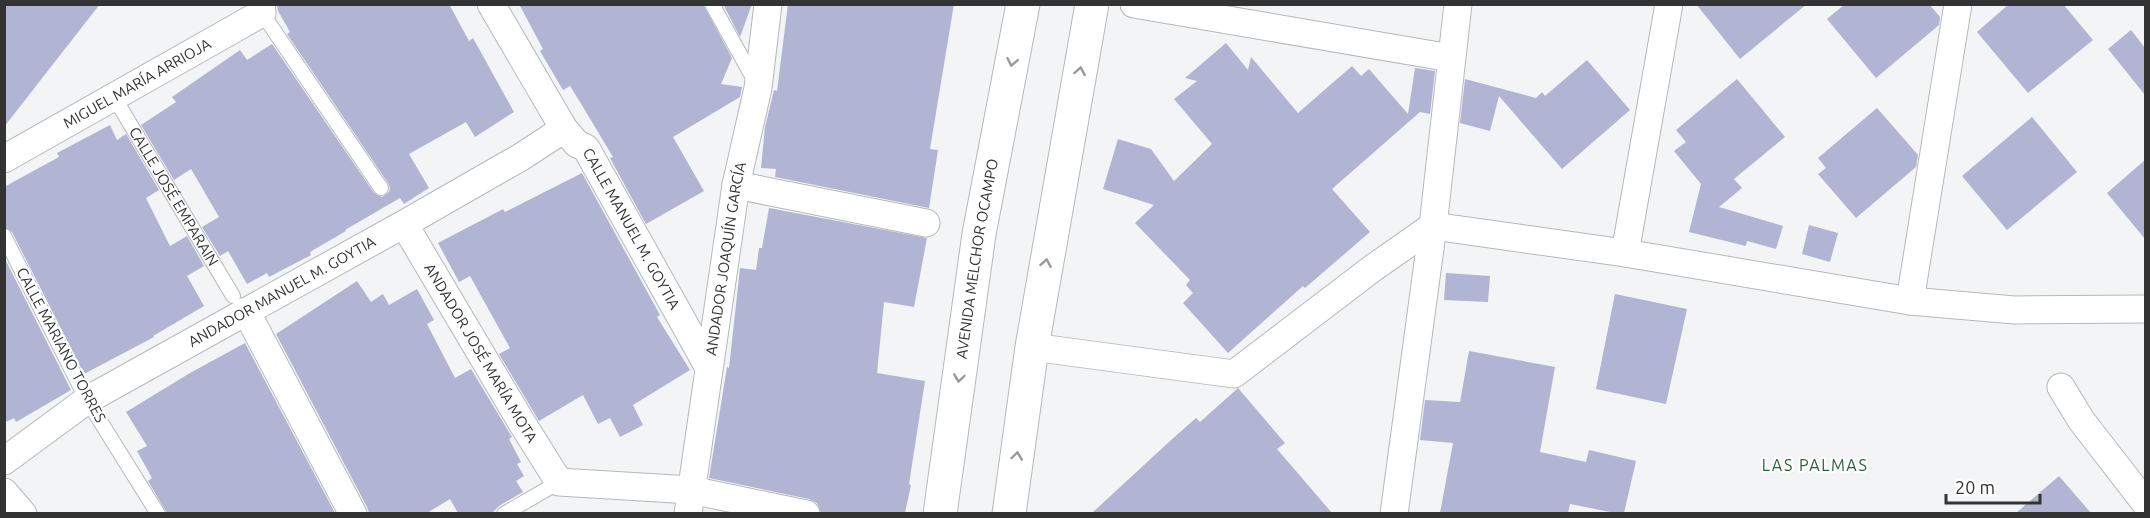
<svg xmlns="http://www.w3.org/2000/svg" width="2150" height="518" viewBox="0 0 2150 518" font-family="Ubuntu,sans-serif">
<rect width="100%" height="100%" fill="#f2f4f6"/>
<!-- building -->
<g fill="#b2b4d4">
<path d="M4,4h96l-96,123z"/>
<path d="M277,4h172l20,37 4,-3 41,74 -39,25 -9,-15 -57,32 20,34 -25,16 -4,-6 -55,32 1,1 -36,21 1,3 -42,22 -2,-4 -20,11 -19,-33 -8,5 -18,-29 17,-10 -28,-48 -17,11 -33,-55 35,-23 -4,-5 68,-47 7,10 25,-16 102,149 8,4 7,-5 1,-4 -2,-5 -101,-149 3,-2 -12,-21z"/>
<path d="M519,4h184l29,54 -11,26 21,3 -2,10 -67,40 31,54 -58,33 -36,-66 3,-1 -33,-55 -10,-16 -7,4 -23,-39 3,-2z"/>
<path d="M723,4h29l-12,33z"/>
<path d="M788,4h166l-24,145 8,1 -9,58 -154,-31 1,-8 -15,-1 4,-41 9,-37 3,1z"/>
<path d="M1696,4h111l-67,55z"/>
<path d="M1845,4h84l11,13 -1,8 -63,53 -49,-59z"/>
<path d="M2009,4h54l30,36 -65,53 -51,-61z"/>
<path d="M2131,30l14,18v47l-37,-46z"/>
<path d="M1226,43l22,27 3,-13 47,56 54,-47 9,10 8,-7 39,45 7,-46 20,3 -5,43 -10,-2 -88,77 38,43 -65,56 -2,-2 -75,67 -45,-50 10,-10 -7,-8 4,-5 -55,-57 19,-18 -51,-16 15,-50 33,10 23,32 38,-37 -38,-45 23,-18 -12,-3z"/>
<path d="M1587,60l43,50 -68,59 -63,-73 -9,35 -30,-8 5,-44 71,19 6,-6 3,4z"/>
<path d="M1737,79l48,58 -51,42 8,9 -23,19 64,19 -7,23 -29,-8 -1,5 -57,-14 12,-48 -27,-33 12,-9 -10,-12z"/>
<path d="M1877,108l41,47 -2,12 -60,51 -38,-44 8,-6 -8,-10z"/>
<path d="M2032,117l45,55 -70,58 -45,-54z"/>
<path d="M110,125l7,15 9,-6 33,56 -13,8 24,48 17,-10 17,30 -17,10 17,30 -51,30 1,1 -70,37 -72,-142 -8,-5v-40l55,-30 -2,-4z"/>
<path d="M2145,160v79l-38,-46z"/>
<path d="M582,173l78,142 -3,2 33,53 -57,35 10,20 -23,12 -10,-19 -12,6 -15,-29 -44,26 -40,-67 11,-6 -40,-72 -11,6 -21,-39 65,-34 2,3z"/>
<path d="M769,208l158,30 -13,69 -30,-5 -7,71 48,8 -16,103 2,1 -6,28h-84l-4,-10 -8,-4 -100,-21 18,-111 2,1 11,-100 16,2 3,-22h3z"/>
<path d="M1809,225l29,8 -8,29 -28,-8z"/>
<path d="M4,257l67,133 -55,32 -2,-4 -10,5z"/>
<path d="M1446,273l44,3 -2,26 -44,-2z"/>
<path d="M357,281l14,21 12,-8 6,11 28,-16 17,31 -7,4 28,54 16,-9 41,68 -3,2 12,23 -4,2 7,12 -8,5 7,11 -24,14 -7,7h-34l-8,-14 -23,14h-58l-2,-6 -91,-173z"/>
<path d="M1615,294l72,15 -21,95 -70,-15z"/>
<path d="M245,343l90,170h-168l-19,-32 4,-3 -15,-27 10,-5 -21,-34 64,-39z"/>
<path d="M1469,351l86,16 -15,85 46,10 3,-12 47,11 -12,52h-9l-45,-9 -2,9h-128l13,-70 -33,-3 5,-40 35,2z"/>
<path d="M1238,388l47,55 -8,6 55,64h-240l78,-72 26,-23 4,4z"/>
<path d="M2059,476l32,37h-75z"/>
</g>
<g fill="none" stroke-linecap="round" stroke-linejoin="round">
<defs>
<g id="lane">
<path d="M712,4l44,79"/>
<path d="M262,13l119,175"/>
<path id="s1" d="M114,97l119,199"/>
<path d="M4,236l83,164 71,114"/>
<path d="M504,514l55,-32"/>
</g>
<g id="street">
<path id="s2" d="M491,4l73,125 13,15 9,4 123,220"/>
<path d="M1134,4l317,54"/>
<path id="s3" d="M4,159l258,-146 -1,-9"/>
<path d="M736,185l190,38"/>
<path id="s4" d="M404,224l118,199 37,59 132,8 115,24"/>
<path d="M1625,253l44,-249"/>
<path d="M1910,301l48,-297"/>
<path d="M246,311l107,203"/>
<path d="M1032,347l202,27 139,-106 60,-42 192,27 285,48 104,9 132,-1"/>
<path d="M2061,387l20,33 65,84"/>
<path id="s5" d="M4,461l83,-61 317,-176 117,-67 43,-28"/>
<path d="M4,492l19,22"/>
<path id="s6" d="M688,514l48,-329 22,-97 10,-84"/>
<path d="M1394,514l39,-288 25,-222"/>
</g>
<g id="primary">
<path id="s7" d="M940,514l39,-280 44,-230"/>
<path d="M1009,514l23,-167 60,-343"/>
</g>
</defs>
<!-- lane casing -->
<use href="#lane" stroke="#b6b8b9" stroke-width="16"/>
<!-- street casing -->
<use href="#street" stroke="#b6b8b9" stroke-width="29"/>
<!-- primary casing -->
<use href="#primary" stroke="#b6b8b9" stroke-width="35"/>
<!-- lane -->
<use href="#lane" stroke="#fff" stroke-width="14"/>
<!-- street -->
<use href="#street" stroke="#fff" stroke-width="27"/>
<!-- primary -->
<use href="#primary" stroke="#fff" stroke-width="33"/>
</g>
<!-- one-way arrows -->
<defs><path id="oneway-chevron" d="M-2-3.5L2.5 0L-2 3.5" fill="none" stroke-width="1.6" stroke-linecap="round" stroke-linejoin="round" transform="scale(1.5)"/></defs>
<g stroke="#99999a">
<use href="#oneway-chevron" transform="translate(1012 62) rotate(101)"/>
<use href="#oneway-chevron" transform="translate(1080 71) rotate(-80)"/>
<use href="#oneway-chevron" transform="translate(1046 263) rotate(-80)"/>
<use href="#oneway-chevron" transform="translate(959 378) rotate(98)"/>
<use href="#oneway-chevron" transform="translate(1017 456) rotate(-82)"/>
</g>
<g text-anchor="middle" stroke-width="4.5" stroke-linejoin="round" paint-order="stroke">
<!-- street labels -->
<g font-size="15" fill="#333334" stroke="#fff">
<text dy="5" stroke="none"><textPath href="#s3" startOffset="153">MIGUEL MARÍA ARRIOJA</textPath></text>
<text dy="5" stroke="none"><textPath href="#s1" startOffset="116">CALLE JOSÉ EMPARAIN</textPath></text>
<text dy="5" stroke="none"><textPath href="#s2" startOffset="267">CALLE MANUEL M. GOYTIA</textPath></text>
<text dy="5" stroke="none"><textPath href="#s7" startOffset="258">AVENIDA MELCHOR OCAMPO</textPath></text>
<text dy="5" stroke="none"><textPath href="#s6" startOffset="258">ANDADOR JOAQUÍN GARCÍA</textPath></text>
<text dy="5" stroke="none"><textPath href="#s5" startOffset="326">ANDADOR MANUEL M. GOYTIA</textPath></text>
<text transform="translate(61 345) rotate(62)" y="5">CALLE MARIANO TORRES</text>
<text dy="5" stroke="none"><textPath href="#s4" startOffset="150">ANDADOR JOSÉ MARÍA MOTA</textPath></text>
</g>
<!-- neighbourhood labels -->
<g font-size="16" letter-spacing="1.5" fill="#256435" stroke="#fff">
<text x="1815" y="471">LAS PALMAS</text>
</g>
</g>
<!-- border -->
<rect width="2150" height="518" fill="none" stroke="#333334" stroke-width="12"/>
<!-- scale -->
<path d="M1946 494v9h94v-9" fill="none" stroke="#333334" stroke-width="3"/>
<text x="1955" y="494" font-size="18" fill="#333334" stroke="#ffffff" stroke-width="4.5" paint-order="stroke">20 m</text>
</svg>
